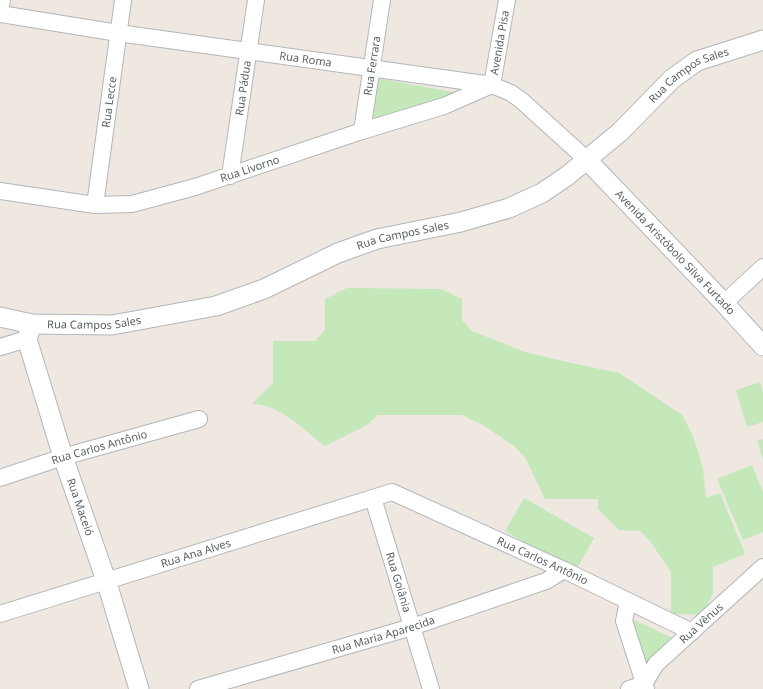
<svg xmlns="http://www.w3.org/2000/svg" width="763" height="689" viewBox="0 0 763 689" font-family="'Noto Sans',sans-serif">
<rect width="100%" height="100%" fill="#eee8e0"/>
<!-- green -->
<g fill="#c4e8ba">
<path d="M376,78l82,15 -90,30z"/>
<path d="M347,288l94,1 21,10v21l10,11 53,21 42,10 52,11 63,42 11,21 10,32 3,30 14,-5 25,61 -32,13v26l-10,22 -32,-1v-42l-21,-31 -10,-10 -21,-1 -21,-21v-10h-53l-20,-42 -11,-11 -31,-21 -21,-10h-84l-11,10 -42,21c-21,-16 -45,-42 -73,-42l21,-21v-42h42l10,-11v-31z"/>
<path d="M760,382l3,10v30l-16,5 -11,-37z"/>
<path d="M763,439v21l-6,-19z"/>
<path d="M752,465l11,27v40l-20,8 -26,-61z"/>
<path d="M524,498l70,40 -19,34 -70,-41z"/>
<path d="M630,618l45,21 -31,26z"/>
</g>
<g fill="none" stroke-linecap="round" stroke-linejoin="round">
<defs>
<g id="minor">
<path d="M0,11l2,-11"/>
<path id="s1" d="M0,14l118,19 374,52 19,8 10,7 65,59"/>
<path id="s2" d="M492,85l15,-85"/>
<path id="s3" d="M362,131l20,-131"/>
<path id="s4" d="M230,176l26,-176"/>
<path id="s5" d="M0,191l95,14 37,-1 63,-17 167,-56 82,-25 48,-21"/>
<path id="s6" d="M95,205l28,-205"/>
<path d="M724,303l39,-36"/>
<path d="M0,347l27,-8"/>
<path id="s7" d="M0,478l63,-21 136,-38"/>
<path id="s8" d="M373,498l58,191"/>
<path d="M628,601l-4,20 22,68"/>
<path id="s9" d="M0,614l392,-122 172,78 128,62"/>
<path id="s10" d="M198,689l214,-62 134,-46 18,-11"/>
<path id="s11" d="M629,689l15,-5 12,-20 107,-97"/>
</g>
<g id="tertiary">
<path id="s12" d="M586,159l138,144 39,43"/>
<path id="s13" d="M0,317l32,7 80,1 104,-19 48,-17 74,-36 39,-14 84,-17 48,-14 33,-15 25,-17 53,-44 52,-53 25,-18 66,-21"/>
<path id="s14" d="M32,324l-5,15 36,118 43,123 33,109"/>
</g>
</defs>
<!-- minor casing -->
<use href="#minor" stroke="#b2b6ba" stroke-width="18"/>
<!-- tertiary casing -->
<use href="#tertiary" stroke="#b2b6ba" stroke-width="21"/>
<!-- minor -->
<use href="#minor" stroke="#fff" stroke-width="16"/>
<!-- tertiary -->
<use href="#tertiary" stroke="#fff" stroke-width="19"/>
</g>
<g text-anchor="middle" stroke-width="4" stroke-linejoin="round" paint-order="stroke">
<!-- street labels -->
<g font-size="11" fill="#596063" stroke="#fff">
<text dy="4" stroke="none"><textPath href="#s2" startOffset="43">Avenida Pisa</textPath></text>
<text dy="4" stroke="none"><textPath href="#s1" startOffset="309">Rua Roma</textPath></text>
<text dy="4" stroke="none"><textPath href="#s3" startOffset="66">Rua Ferrara</textPath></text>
<text dy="4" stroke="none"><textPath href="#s13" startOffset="755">Rua Campos Sales</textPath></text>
<text dy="4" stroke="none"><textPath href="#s4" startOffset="89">Rua Pádua</textPath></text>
<text dy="4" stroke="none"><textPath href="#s6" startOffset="104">Rua Lecce</textPath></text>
<text dy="4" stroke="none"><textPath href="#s5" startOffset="256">Rua Livorno</textPath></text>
<text dy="4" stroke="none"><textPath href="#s13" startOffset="419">Rua Campos Sales</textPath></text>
<text dy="4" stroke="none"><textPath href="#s12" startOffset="129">Avenida Aristóbolo Silva Furtado</textPath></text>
<text dy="4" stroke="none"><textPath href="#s13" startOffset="95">Rua Campos Sales</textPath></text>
<text dy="4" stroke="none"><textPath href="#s7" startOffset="104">Rua Carlos Antônio</textPath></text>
<text dy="4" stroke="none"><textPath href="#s14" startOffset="192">Rua Maceió</textPath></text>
<text dy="4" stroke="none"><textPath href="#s9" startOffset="205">Rua Ana Alves</textPath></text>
<text dy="4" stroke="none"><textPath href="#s9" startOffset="576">Rua Carlos Antônio</textPath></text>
<text dy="4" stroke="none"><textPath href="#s8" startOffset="88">Rua Goiânia</textPath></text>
<text dy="4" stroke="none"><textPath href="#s11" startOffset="100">Rua Vênus</textPath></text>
<text dy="4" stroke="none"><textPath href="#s10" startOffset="193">Rua Maria Aparecida</textPath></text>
</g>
</g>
</svg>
